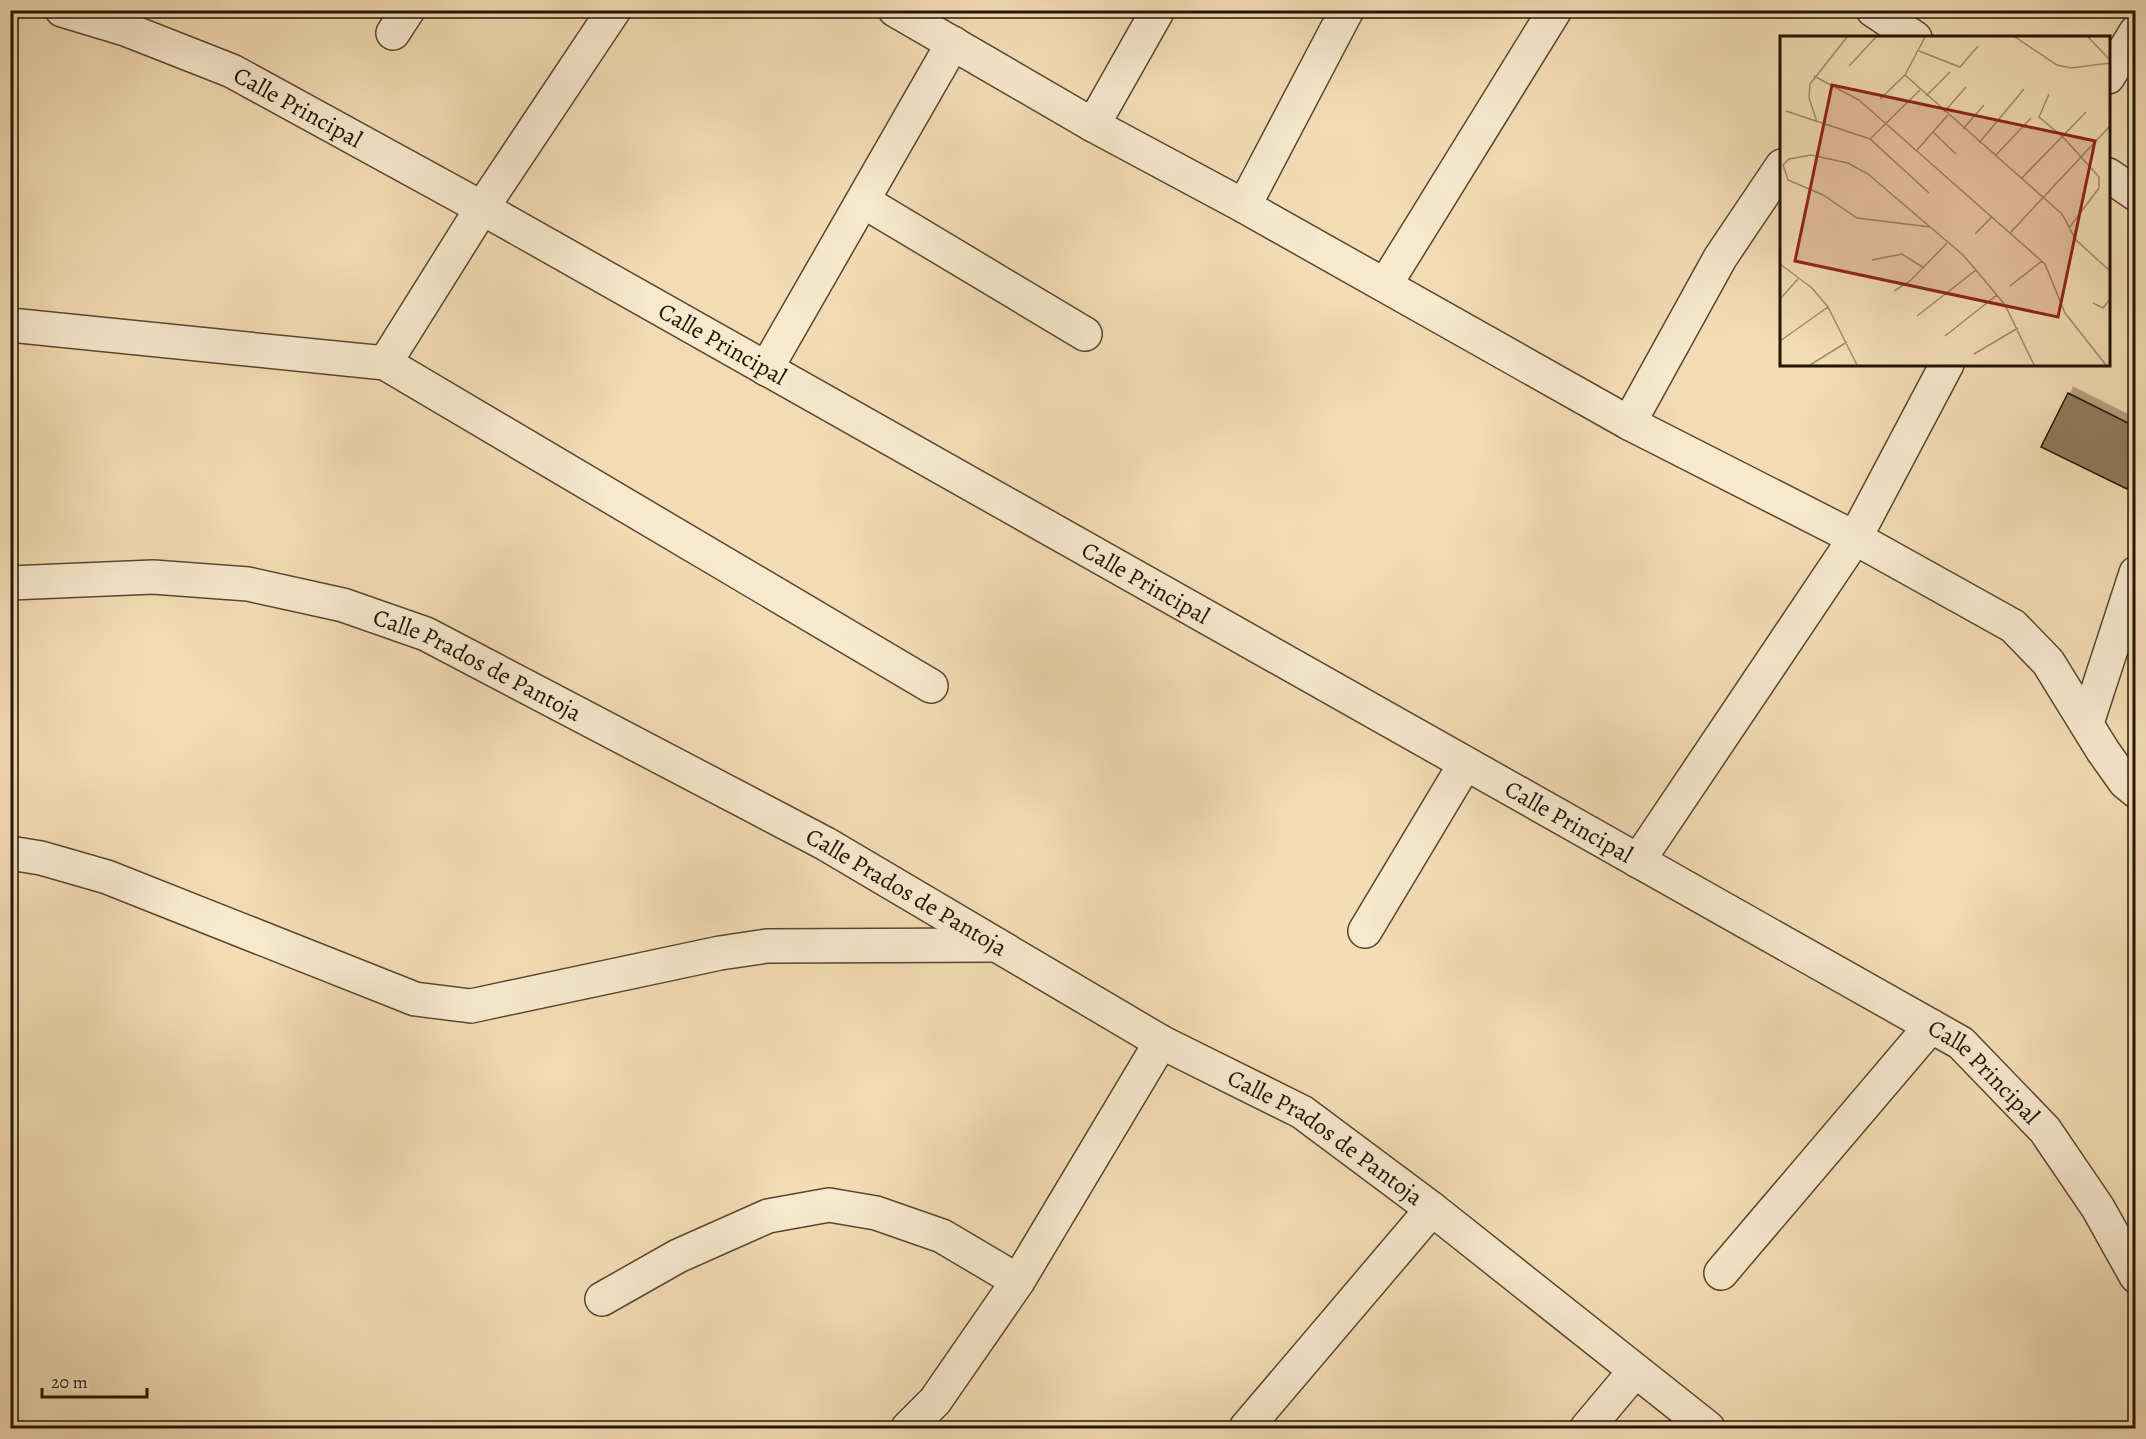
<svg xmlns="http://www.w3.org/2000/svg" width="2146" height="1439" viewBox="0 0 2146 1439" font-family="Alegreya,serif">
<defs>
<filter id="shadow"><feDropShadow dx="5.5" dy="-5.5" stdDeviation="0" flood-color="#0004"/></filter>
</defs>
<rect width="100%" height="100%" fill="#f3dcb4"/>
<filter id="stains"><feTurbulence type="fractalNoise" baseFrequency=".00333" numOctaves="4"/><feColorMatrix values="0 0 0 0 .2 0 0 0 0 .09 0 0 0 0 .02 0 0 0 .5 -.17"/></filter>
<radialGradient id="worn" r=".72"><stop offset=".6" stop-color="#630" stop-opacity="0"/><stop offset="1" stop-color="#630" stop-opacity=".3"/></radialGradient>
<!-- building -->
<path fill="#8f7c5f" stroke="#231503" stroke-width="1.5" filter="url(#shadow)" d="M2068,393l68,34v45l-9,17 -86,-42z"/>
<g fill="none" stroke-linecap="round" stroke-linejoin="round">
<defs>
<g id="street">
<path id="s1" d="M62,10l63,19 107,42 250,137 1479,835 84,87 53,78 38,68"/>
<path d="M895,10l198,115 151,81 385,217 226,115 158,88 35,36 55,89 22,31 11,9"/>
<path d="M1873,10l42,28"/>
<path d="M393,33l15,-23"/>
<path d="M2108,77l28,-45"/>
<path d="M1093,125l65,-115"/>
<path d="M2108,175l28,19"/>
<path d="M863,201l222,133"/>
<path d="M1244,206l103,-196"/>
<path d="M1385,285l170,-275"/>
<path d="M10,325l375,38 546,323"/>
<path d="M385,363l97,-155 132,-198"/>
<path d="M766,369l187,-326"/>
<path d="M1629,423l91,-165 62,-92"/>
<path id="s2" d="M10,583l143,-6 95,7 95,21 83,29 400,210 335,198 141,70 130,97 276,219"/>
<path d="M2087,723l49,-150"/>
<path d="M10,853l31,5 66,19 308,122 56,7 249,-53 47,-7 229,-1"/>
<path d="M1638,861l217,-323 92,-174"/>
<path d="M1365,931l100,-167"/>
<path d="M1721,1273l210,-247"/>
<path d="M602,1299l76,-43 90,-40 61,-11 47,8 66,23 76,45"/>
<path d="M908,1428l27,-27 83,-120 143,-239"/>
<path d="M1246,1428l186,-219"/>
<path d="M1587,1428l48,-57"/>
</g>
</defs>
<!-- street casing -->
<use href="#street" stroke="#57472f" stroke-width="36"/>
<!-- street -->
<use href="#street" stroke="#f7e8ce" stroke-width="33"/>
</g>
<g text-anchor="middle" stroke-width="4.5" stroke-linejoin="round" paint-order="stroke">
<!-- street labels -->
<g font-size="24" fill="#231503" stroke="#f7e8ce">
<text dy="8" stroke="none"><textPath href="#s1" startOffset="256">Calle Principal</textPath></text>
<text dy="8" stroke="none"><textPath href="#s1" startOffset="742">Calle Principal</textPath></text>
<text dy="8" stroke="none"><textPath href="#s1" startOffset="1228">Calle Principal</textPath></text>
<text dy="8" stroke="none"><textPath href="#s2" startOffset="483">Calle Prados de Pantoja</textPath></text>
<text dy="8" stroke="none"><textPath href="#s1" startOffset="1714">Calle Principal</textPath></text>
<text dy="8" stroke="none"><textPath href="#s2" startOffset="969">Calle Prados de Pantoja</textPath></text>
<text dy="8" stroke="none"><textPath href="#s1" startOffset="2200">Calle Principal</textPath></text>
<text dy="8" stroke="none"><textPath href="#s2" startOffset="1455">Calle Prados de Pantoja</textPath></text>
</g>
</g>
<!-- overview -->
<g transform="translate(1780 36)">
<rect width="330" height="330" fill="#f3dcb4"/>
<path fill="none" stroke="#a08c6d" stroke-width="1.5" d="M235,1l42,28 14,3 39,-5M308,1l22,23M139,15l41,16 18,-21M69,30l27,-29M125,39l157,139 14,26 34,31M34,40l45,24 186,164 20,49 41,52M269,58l-10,23 24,20 36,40v11l-30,40M146,60l24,-24M100,63l25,-24 20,-38M6,75l84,28 59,54M164,76l22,-25M37,86l-8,-24 1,-14 37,-47M183,93l21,-24M153,96l23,22M90,103l50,-49M199,107l45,-54M137,114l31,-35M215,120l36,-38M241,143l65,-67M150,191l-73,-9 -34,-23 -35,-15 -5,-15 6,-6 22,-4 37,8 20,11 95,81 13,15 29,35 29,60M230,197l100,-107M195,198l17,-17M92,224l30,-6 22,14M0,228l32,24 16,19 29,58M230,250l32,-25M114,255l16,-10 37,-38M0,263l18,-20M313,267l10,5 7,-9M137,280l59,-46M165,300l52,-41M0,305l48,-34M194,318l44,-26M30,329l37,-23"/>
<path fill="#8f2418" fill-opacity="0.15" stroke="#8f2418" stroke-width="3" d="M52,49l263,56 -37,176 -263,-56z"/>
<rect width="330" height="330" fill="none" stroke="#231503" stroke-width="3"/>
</g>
<!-- margin -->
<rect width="2146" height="1439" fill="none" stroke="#f3dcb4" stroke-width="36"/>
<rect x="12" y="12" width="2122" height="1415" fill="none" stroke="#231503" stroke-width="3"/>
<rect x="18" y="18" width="2110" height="1403" fill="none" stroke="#231503" stroke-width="1.5"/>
<!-- scale -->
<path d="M42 1388v9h105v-9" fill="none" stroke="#231503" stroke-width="3"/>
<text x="51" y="1388" font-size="18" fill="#231503" stroke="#f7e8ce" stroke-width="4.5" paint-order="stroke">20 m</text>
<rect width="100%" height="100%" filter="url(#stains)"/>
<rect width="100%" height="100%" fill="url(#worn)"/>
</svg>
